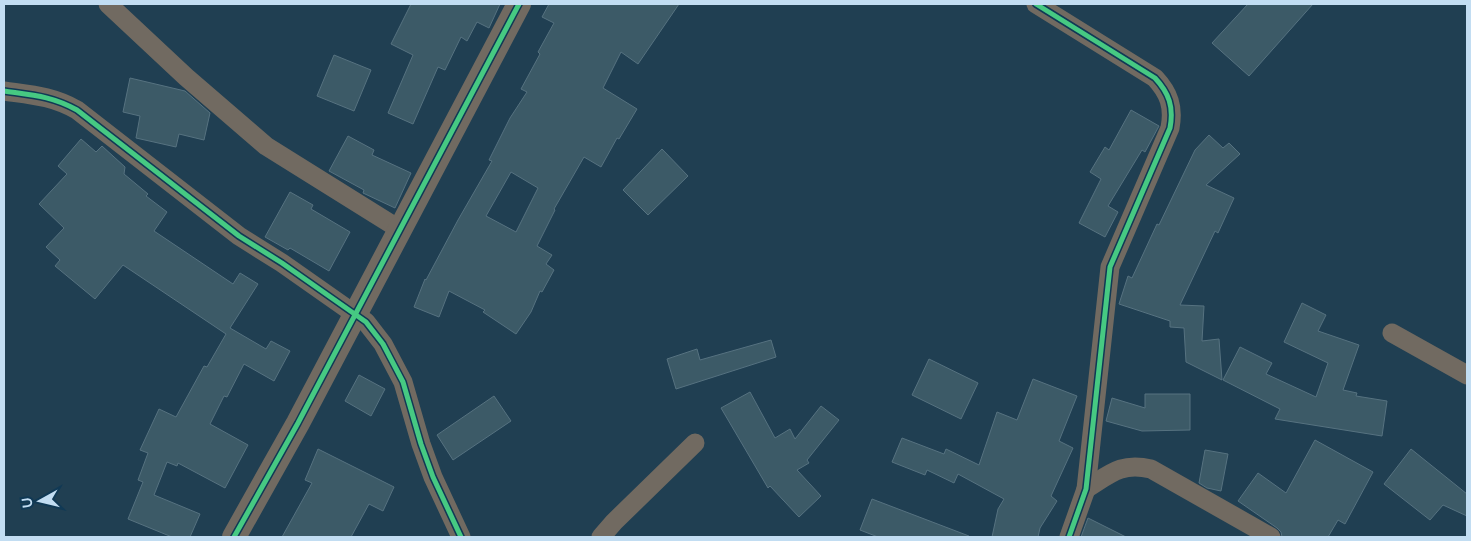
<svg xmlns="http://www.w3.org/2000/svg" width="1471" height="541" viewBox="0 0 1471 541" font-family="Raleway,sans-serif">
<rect width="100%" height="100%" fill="#203f52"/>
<!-- building -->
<g fill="#3c5a67" stroke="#567280" fill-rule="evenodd">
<path d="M411,4h89l-11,24 -12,-6 -10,19 -6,-4 -16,33 -7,-3 -25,57 -25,-11 25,-58 -22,-11z"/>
<path d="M549,4h130l-41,60 -17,-12 -18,36 34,21 -18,30 -2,-1 -16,29 -17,-10 -30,52 1,1 -18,36 15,9 -6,9 8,6 -12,22 -2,-1 -9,21 -15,22 -33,-22 2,-2 -36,-19 -10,26 -25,-10 11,-28 1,1 32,-60 34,-59 -3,-1 21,-42 17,-26 -6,-3 19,-35 -2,-2 16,-29 -12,-6zM511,172l27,16 -22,44 -30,-16z"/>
<path d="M1248,4h65l-64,72 -37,-33z"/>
<path d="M334,55l37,15 -17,41 -37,-15z"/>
<path d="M130,78l55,13 25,22 -6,27 -25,-6 -3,13 -40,-9 4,-22 -17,-4z"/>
<path d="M1131,110l28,16 -14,26 -3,-2 -34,56 10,6 -13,25 -26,-14 22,-44 -11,-7 15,-25 4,3z"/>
<path d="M1209,135l14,13 6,-5 11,11 -34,31 28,13 -16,35 -3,-2 -35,74 24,1 -2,35 17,-2 3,41 -36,-18 -2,-34 -14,-1v-6l-51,-17 9,-28 4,2 25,-54 2,1 36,-75z"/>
<path d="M348,136l26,14 -2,5 39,18 -16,35 -32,-15 1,-3 -35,-19z"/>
<path d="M81,139l15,13 6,-6 23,21 -1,7 24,20 -2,2 21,16 -13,19 79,53 7,-11 18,11 -28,44 36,21 5,-8 19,10 -16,30 -30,-17 -17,33 -3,-1 -14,28 38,21 -23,43 -47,-25 -1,3 -10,-4 -13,33 46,19 -10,23h-18l-44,-18 15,-37 -5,-2 10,-27 -8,-3 19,-41 17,8 28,-51 3,1 19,-33 -103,-69 -28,34 -40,-33 5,-6 -14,-13 18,-19 -25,-24 28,-30 -9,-8z"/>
<path d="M662,149l26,27 -40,39 -25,-25z"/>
<path d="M290,192l23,13 -2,4 39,23 -21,39 -39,-23 -2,2 -23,-13z"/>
<path d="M1302,303l24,12 -8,16 41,14 -16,45 14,3 -1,3 31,5 -5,35 -107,-17 5,-10 -57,-29 17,-33 32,16 -6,11 50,23 12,-34 -44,-21z"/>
<path d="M771,340l5,17 -100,32 -9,-30 30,-10 3,11z"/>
<path d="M929,359l49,24 -17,36 -49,-24z"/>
<path d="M359,375l26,14 -14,27 -26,-15z"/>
<path d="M1033,379l44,17 -18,45 14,7 -22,48 6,5 -17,27 -2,9h-46l6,-28 6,-10 -46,-25 -4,9 -27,-13 -2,5 -33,-13 10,-24 42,16 2,-5 33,16 18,-53 20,8z"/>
<path d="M750,392l25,46 15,-9 5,10 26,-33 18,14 -32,40 2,3 -12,7 24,26 -22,21 -29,-31 -2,2 -47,-80z"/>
<path d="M1145,394h45v36l-48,1 -36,-10 6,-23 33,10z"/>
<path d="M494,396l17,25 -58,39 -16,-25z"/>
<path d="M1315,440l58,32 -28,52 -7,-4 -10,17h-46l-1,-5 -4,-4 -39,-27 20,-28 28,20z"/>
<path d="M318,449l76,38 -11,24 -14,-7 -18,33h-69l30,-54 -7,-3z"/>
<path d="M1411,449l56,45v22l-24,-11 -13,15 -46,-36z"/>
<path d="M1205,450l23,4 -7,37 -14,-3 -8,-5z"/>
<path d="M872,499l97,37 -1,1h-90l-18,-7z"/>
<path d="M1088,518l38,19h-45z"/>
</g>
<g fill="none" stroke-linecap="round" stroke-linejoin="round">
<!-- minor -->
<g stroke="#716a61" stroke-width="19">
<path d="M108,4l78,73 80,69 133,83"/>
<path d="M1036,4l119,74c14,15 19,29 15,50l-60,139 -24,222 -17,48"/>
<path d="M4,91c28,4 48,5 73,19l162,126 43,27 84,59 17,22 20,38 18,62 12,33 28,60"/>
<path d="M1392,333l75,42"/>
<path d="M1086,489c24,-15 35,-27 65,-20l120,68"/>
<path d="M601,537l13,-15 81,-79"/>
</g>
<!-- tertiary -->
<path stroke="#716a61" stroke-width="24" d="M234,537l64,-114 221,-419"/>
<defs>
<g id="cycleway">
<path d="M1036,4l119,74c14,15 19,29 15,50l-60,139 -24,222 -17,48"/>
<path d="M4,91c28,4 48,5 73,19l162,126 43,27 84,59 17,22 20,38 18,62 12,33 28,60"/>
<path d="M234,537l64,-114 221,-419"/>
</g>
</defs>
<!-- cycleway casing -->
<use href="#cycleway" stroke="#103955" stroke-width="8"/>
<!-- cycleway -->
<use href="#cycleway" stroke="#46c982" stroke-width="5"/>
</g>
<!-- border -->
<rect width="1471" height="541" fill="none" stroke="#c2ddf2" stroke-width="10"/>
<!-- north arrow -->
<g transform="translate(40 501) rotate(262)" stroke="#103955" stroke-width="4" paint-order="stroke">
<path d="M0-4L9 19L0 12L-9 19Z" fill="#c2ddf2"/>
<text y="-8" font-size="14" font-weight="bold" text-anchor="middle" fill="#c2ddf2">U</text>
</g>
</svg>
